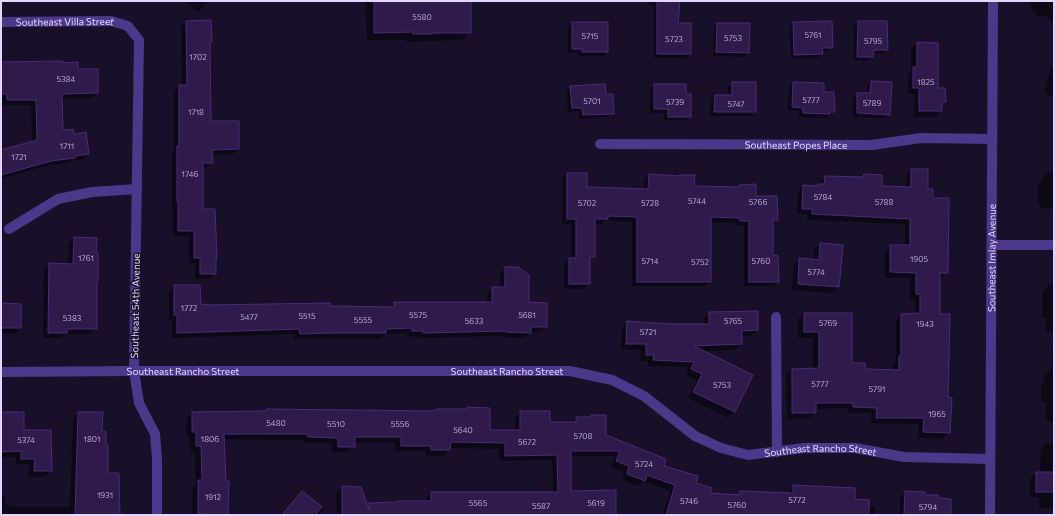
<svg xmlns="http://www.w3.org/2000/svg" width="1055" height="516" font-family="Commissioner,sans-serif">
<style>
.shadow{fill:#0007}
.building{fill:#2e1a4b;stroke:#4b2b78}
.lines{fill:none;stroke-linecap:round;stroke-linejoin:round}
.minor{stroke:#4c388a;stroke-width:10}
.labels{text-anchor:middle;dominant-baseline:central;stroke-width:3;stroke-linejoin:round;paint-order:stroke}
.number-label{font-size:8px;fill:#b6a8d2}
.street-label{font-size:10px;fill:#e4d7ff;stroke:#190f29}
</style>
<rect width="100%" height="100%" fill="#190f29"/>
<!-- shadow -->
<g class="shadow">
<path d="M185,1h23l-10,11z"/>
<path d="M366,1h104v31l-8,8 -56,2v-2h-39z"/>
<path d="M648,1h31l-2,23 13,30 -4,4h-32v-52l-6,-1z"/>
<path d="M915,1h32v1z"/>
<path d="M1029,1h25v22l-11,-9 -4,4 -8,-11 1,-1z"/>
<path d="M186,22l25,19 -2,2 1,79 28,27 -5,5 -21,1v7l-6,6h-4v42l13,63 -5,6h-15v-16h-6v-27h-16v-30h-1v-53l2,-2v-60l5,-5h3l-1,-59z"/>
<path d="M858,22l29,11v16l-4,5 -11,-1v3l-4,5 -14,-1v-34z"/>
<path d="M572,23h35v29l-4,4h-25v-3h-10v-26z"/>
<path d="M794,23l38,24 -4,4 -7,1 1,2 -5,4 -26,1 -1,-32z"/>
<path d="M718,24h31l-1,29 -4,4 -31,-1 1,-28z"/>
<path d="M917,43l20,46 8,12 -4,4v5l-6,7h-21v-23h-6v-19l3,-4v-22z"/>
<path d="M1,63l61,1 15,6 20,23 -5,5 -31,1 1,32 11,4 15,19 -5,5 -12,2 -2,2 -24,3 -44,13v-28l31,-9 -1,-37h-29v-6h-1z"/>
<path d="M1054,65v31h-7v-3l-4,-3 4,-5v-7l3,-4v-5z"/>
<path d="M871,82l18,32 -4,4 -32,-1v-19l4,-4h10v-8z"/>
<path d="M732,83l23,29 -4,4h-41l1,-16 4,-4h13v-9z"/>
<path d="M793,83l30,10 11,19 -9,6 -26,-1v-6h-11l1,-24z"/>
<path d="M654,85l31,10 5,21 -4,4h-22v-7h-14v-24z"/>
<path d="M571,87l34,8 7,18 -4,4 -29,2v-8l-11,1 -1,-21z"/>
<path d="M911,170l21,29 15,73 -6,6h-2v37l8,83 4,1 -2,34 -6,6 -25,-1 1,-14 -48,-1v-10h-23v-5l-33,1v4l-6,5 -22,1 -1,-44 6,-5 21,-1v-31h-15v-19l6,-5 47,50 13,6h29v-7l3,-2v-40l5,-6 14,-1v-14l-5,-1v-21h-25v-27l6,-5h14v-22l-98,-4v-6h-10l1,-22 5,-6 14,1 8,-10 36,1 3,-3 16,12 26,1v-13z"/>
<path d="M1048,172h6v37l-14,-1v-4h-2v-19l4,-4v-3z"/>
<path d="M567,174l19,14 58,1v-9l5,-5 29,2 1,-1 14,11 44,1 2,-2 16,11 22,23 -5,4v32l6,25 -5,5h-29v-61l-9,1v-3l-25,-1v59l-5,5h-73v-64l-27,-2 -3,4h-8v32l-5,5v23l-5,5h-20v-25l5,-5h2v-35h-9v-45z"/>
<path d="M74,238l22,90 -5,6h-26l-4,4h-18l1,-69 6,-5 18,1 1,-22z"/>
<path d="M821,244l21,1 -4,42 -6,6 -40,-3 2,-25 6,-6 14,1v-10z"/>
<path d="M505,268l23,35 18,24 -6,5h-10l-6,6 -23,-1v-1l-83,2v-2l-11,1v-4l-22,1 -5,5 -55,-1 -31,1v-5l-122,4v-18h-3v-28l6,-6 25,19 189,3 5,-5h93v-9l5,-6h8v-15z"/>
<path d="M1049,285h5v137l-8,-1v-19h-5v-18l3,-3v-6l6,-6h2l1,-37h-7v-14h-4l1,-27z"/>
<path d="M1,304l19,24 -6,6 -13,-1z"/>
<path d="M709,313l48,17 -6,6h-10v8l-6,6 -33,1 50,25 -18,36 -6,6 -40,-20 9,-18 -11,-5 3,-8 -41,-1v-5h-8l1,-11 -20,-1 1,-21 6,-6 42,3h33v-6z"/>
<path d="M467,408l22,23h26v-13l6,-6 28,11h23l4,-5h13l2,-2 14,20 90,48 14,10 28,2 4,-4 47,1 6,-7 60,14 14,6h7v9h-212l7,-24 -27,-10 -5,5 -16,-7 2,-7 -13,-5 4,-11h-45v36l45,23h-278l-1,-22 6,-6 24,17 60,-2v-3l5,-6h122l-1,-33 -52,1 -1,-12 -50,-1v2l-5,6h-18v-5h-31v-9l-41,1v3l-6,6h-16v-9h-29v-3l-80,-1 2,43h3l-1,33h-35l1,-28 3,-3 -1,-32h-4l-1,-15h-3l-1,-18 6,-6 72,-1 2,-2 167,2 33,-2z"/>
<path d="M1,413l22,19 28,39 -6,6h-17l1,-13h-13v-7h-15z"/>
<path d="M79,413l22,19 6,42 12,41h-118v-19h4v9h4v2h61l3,-88z"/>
<path d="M1046,443l8,1v64h-15v-11h-9v-18l6,-6h4l1,-24z"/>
<path d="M302,492l21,17 -4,6h-37z"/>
<path d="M905,492l32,7 13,16h-50v-18z"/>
</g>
<!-- building -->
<g class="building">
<path d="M374,1h97v32h-39v1h-19v-2l-39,1z"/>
<path d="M657,1h23l-2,22h13v31h-34z"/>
<path d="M211,20l1,22h-2l1,79h28v28l-27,1 1,13h-10v46h12l2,49h-1v16h-16v-16h-6v-27h-16v-30h-1v-55h2v-61h8l-1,-64z"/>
<path d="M832,21l1,27h-11l1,6 -29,1 -1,-33z"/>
<path d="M858,21h29l1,29h-14l-1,7h-16z"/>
<path d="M572,22h36v30h-26v-3h-10z"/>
<path d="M717,23h33l-1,30 -33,-1z"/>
<path d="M917,42l21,1v45h7l1,14h-4v9h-23v-23h-6v-21h4z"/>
<path d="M63,61v2l15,-1v7h20v24l-36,1 1,36 10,-1 1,5 12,-2 3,22 -14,2v2l-24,3 -50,14v-25l36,-10 -1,-40h-29v-6h-6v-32z"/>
<path d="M871,81l21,1 -2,33 -33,-2v-20h13z"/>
<path d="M732,82h24v30h-42l1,-17h17z"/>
<path d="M793,82l31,1v9h10l1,20h-5v2l-27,-1v-5l-11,-1z"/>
<path d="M605,84l1,10h7l1,20 -31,1 -1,-7h-10l-2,-22z"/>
<path d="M654,84h32v10h5v23h-23v-8h-14z"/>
<path d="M911,169h17v20h5v9h16l-1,75h-8v41h10l-2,83 4,1 -2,35 -27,-1 1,-14h-48l1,-10 -24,-1v-4h-37v10h-24v-44l27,-1v-36h-15v-19h48v50h13v6l34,1v-14h2v-42l19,-1v-19h-4v-21l-26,-1v-27h20v-26l-98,-5v-5h-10l1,-24 15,1v-2h6l1,-8 38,1 1,-3 18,1v11l29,1z"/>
<path d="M567,173h20v14l61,2 1,-15 30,2v-1h16l-1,11 45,1v-2l17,-1v12h21l1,24h-5v35l5,1 1,26h-30v-61h-9l-1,-3 -28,-1v65h-74v-65l-29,-1v3h-13v38h-5v27h-21v-26h7v-39h-9z"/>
<path d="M74,237l23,1 -1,15h2v29h-1v47h-30v4h-19l1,-70 24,1z"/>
<path d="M820,243l23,2 -4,42 -41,-3 1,-26 20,2z"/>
<path d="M505,267h13l11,8v27l18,1v24h-16v6l-25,-1v-1l-83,2v-2h-11v-3l-26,1v4h-55l-31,1 -1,-5 -122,4v-18h-3v-30h26l1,19 9,1 120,-2v3l64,1v-5h98v-15h13z"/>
<path d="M1,303l20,1v24h-20z"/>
<path d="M758,311v19l-16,1v13l-48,2 59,29 -18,37 -42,-20 9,-18 -11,-5 3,-7 -41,-2 1,-5h-8v-11h-20l1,-23 43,3h39v-12z"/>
<path d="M467,407l23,1v22h30v-19h30v11h26v-5h15v-2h15v20l60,24 -2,7 34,10 -2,7 16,5 -2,5 30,2v-4l53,2v-8l62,3v11l14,1v15h-203l9,-30 -28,-10 -2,6 -18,-7 2,-8 -13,-5 4,-10h-49v40l45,-1v25h-274v-29l19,1 8,22v-6l29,-1v-1h33v-9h127l-1,-37 -52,1v-13l-54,-1 -1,8h-19v-4h-30v-9h-46v10h-17v-9l-30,-1v-3h-84l2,47h3l-1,34 -30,-1v-34h4l-1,-34h-5v-14h-4v-20l74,-1v-2l167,2 3,-2h31z"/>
<path d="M1,412h23v18h27l1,41h-18l1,-12h-14v-8l-20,1z"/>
<path d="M78,412h25l-1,19 4,1v13h2v28h11l1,42h-45z"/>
<rect x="1036" y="472" width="18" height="20"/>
<path d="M302,491l20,16 -7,8h-33z"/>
<path d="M905,491l20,1v3h13v3l13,1v16h-47z"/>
</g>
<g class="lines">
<!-- minor -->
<g class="minor">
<path id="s1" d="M1,22l110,-1 17,5 11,14 -5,331 5,32 16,31 2,25v56"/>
<path id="s2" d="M600,144l272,1 49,-7 71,1"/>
<path d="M9,229l49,-30 34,-7 45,-3"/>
<path d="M992,245h62"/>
<path d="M776,317l1,135"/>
<path id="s3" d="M1,372l133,-1h436l42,9 32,16 51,40 26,12 27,7 56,-7h51l49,9 86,2"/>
<path id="s4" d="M990,515l3,-514"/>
</g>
</g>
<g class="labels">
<!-- number labels -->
<g class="number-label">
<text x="422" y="17">5580</text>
<text x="813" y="35">5761</text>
<text x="590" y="36">5715</text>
<text x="733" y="38">5753</text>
<text x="674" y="39">5723</text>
<text x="873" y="41">5795</text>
<text x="198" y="57">1702</text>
<text x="66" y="79">5384</text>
<text x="926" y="82">1825</text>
<text x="811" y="100">5777</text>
<text x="592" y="101">5701</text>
<text x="675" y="102">5739</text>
<text x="872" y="103">5789</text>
<text x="736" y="104">5747</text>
<text x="196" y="112">1718</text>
<text x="67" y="146">1711</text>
<text x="19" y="157">1721</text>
<text x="190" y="174">1746</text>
<text x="823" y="197">5784</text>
<text x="697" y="201">5744</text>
<text x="758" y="202">5766</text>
<text x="884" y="202">5788</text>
<text x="587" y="203">5702</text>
<text x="650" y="203">5728</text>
<text x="86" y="258">1761</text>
<text x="919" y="259">1905</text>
<text x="650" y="261">5714</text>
<text x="761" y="261">5760</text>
<text x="700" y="262">5752</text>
<text x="816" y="272">5774</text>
<text x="189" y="308">1772</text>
<text x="418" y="315">5575</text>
<text x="527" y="315">5681</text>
<text x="307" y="316">5515</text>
<text x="249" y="317">5477</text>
<text x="72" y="318">5383</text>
<text x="363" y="320">5555</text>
<text x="474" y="321">5633</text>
<text x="733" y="321">5765</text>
<text x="828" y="323">5769</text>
<text x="925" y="324">1943</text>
<text x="648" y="332">5721</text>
<text x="820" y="384">5777</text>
<text x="722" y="385">5753</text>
<text x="877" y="389">5791</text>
<text x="937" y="414">1965</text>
<text x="276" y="423">5480</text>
<text x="336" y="424">5510</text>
<text x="400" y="424">5556</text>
<text x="463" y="430">5640</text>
<text x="583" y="436">5708</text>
<text x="92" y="439">1801</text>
<text x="210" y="439">1806</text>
<text x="26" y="440">5374</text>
<text x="527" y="442">5672</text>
<text x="644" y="464">5724</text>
<text x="105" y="495">1931</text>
<text x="213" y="497">1912</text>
<text x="797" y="500">5772</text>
<text x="689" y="501">5746</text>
<text x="478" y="503">5565</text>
<text x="596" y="503">5619</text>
<text x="737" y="505">5760</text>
<text x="541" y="506">5587</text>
<text x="928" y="507">5794</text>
</g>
<!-- street labels -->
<g class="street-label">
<text stroke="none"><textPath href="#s1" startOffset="64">Southeast Villa Street</textPath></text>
<text stroke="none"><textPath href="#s2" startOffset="196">Southeast Popes Place</textPath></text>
<text stroke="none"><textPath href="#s4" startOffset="257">Southeast Imlay Avenue</textPath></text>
<text transform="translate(135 306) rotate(-89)">Southeast 54th Avenue</text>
<text stroke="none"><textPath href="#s3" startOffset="182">Southeast Rancho Street</textPath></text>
<text stroke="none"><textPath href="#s3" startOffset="506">Southeast Rancho Street</textPath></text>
<text stroke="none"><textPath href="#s3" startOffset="842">Southeast Rancho Street</textPath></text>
</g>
</g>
<!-- border -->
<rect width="1055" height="516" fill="none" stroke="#e4d7ff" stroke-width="4"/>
</svg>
